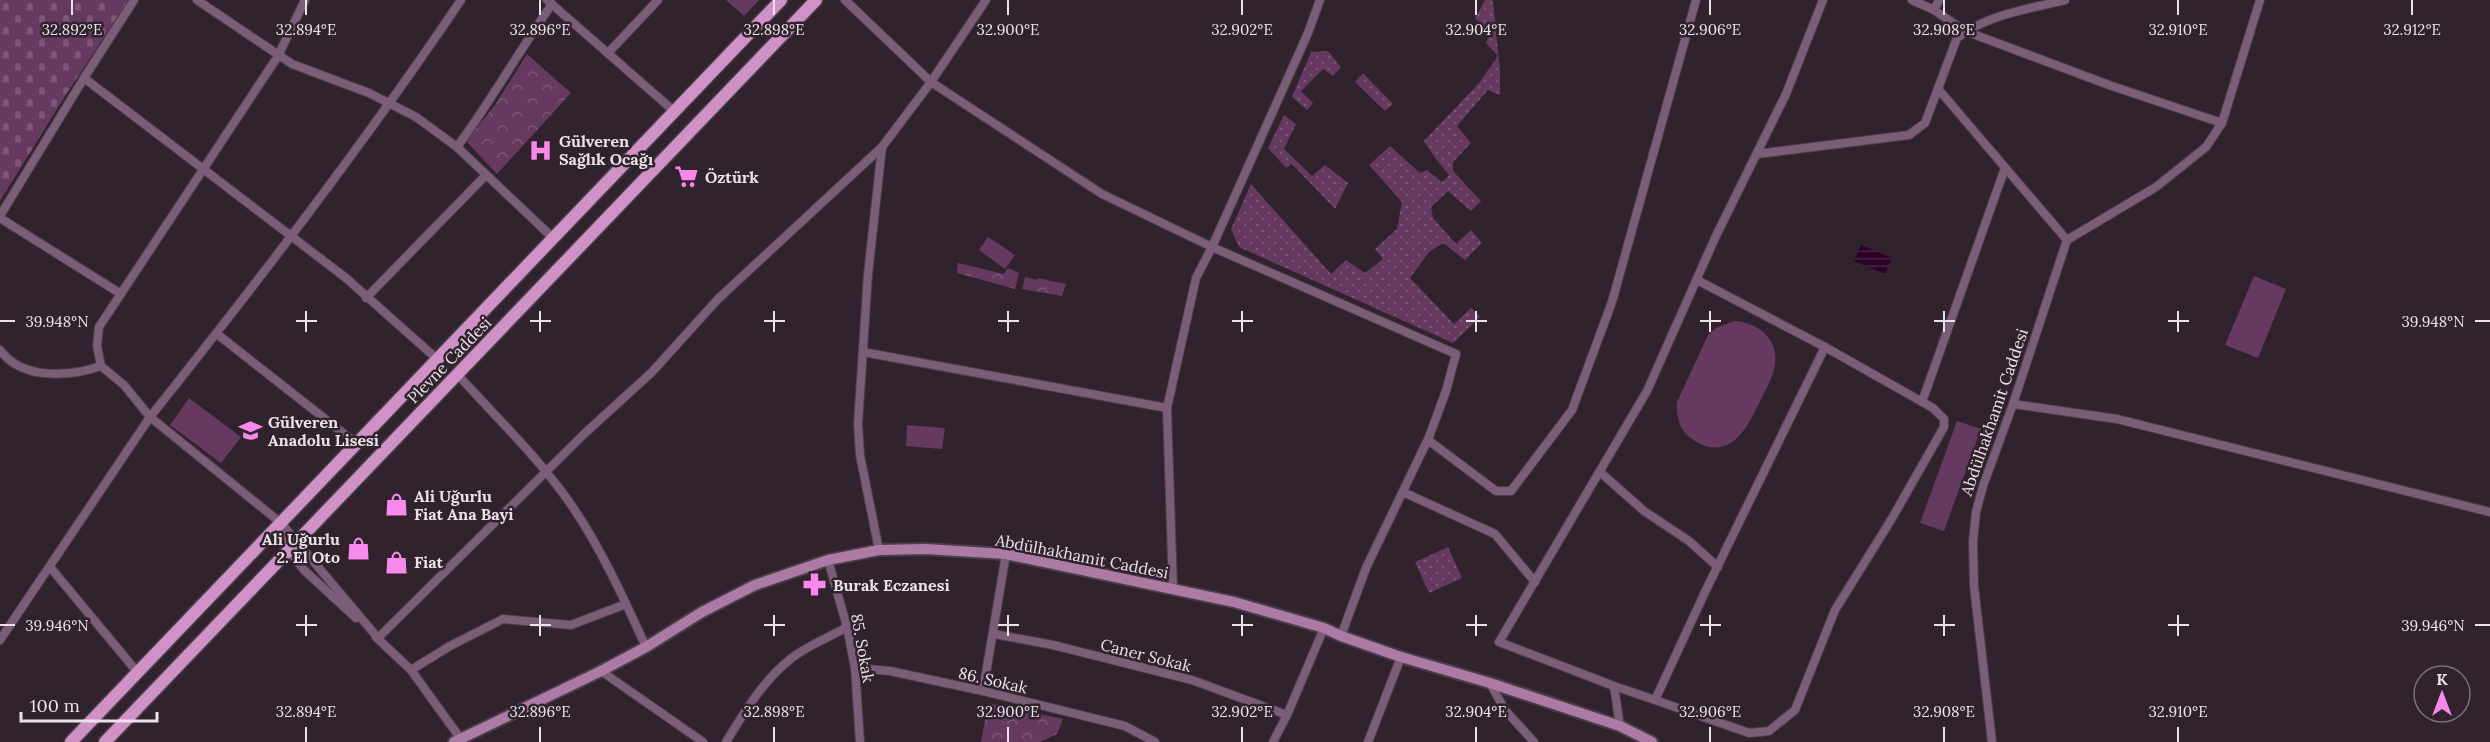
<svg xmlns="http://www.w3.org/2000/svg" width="2490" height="742" font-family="Lora,serif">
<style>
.grass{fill:url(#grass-dots)}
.forest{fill:url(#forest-crowns)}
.cemetery{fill:url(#cemetery-stones)}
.garden{fill:#663960}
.water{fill:url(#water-rules)}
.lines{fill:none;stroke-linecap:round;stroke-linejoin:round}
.minor-casing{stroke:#4a3e48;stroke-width:10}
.secondary-casing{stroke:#4a3e48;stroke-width:14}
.primary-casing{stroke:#4a3e48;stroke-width:15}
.minor{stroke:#7c5d77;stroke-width:8}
.secondary{stroke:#ac7aa4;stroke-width:10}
.primary{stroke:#d091c7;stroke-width:12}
.ticks{fill:none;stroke:#ebe2e9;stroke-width:2}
.labels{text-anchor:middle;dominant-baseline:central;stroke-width:5;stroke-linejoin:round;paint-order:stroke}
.poi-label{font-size:16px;font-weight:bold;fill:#ebe2e9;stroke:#30232e;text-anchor:start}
.street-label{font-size:16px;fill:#ebe2e9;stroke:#30232e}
.ticks-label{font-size:15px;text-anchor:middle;fill:#ebe2e9;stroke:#30232e;stroke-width:5;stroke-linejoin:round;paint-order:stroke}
</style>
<defs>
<pattern id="grass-dots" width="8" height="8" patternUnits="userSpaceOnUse" patternTransform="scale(1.5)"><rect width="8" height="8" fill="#663960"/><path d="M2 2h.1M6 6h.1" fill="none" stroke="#7c5577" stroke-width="1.8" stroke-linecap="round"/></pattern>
<pattern id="forest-crowns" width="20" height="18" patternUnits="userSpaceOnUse" patternTransform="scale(1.5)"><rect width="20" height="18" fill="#663960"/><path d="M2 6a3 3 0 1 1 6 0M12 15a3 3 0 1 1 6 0" fill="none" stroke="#7c5577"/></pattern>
<pattern id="cemetery-stones" width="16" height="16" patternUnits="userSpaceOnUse" patternTransform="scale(1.5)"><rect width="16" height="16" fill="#663960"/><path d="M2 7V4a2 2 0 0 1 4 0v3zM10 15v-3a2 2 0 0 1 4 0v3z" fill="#7c5577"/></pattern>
<pattern id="water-rules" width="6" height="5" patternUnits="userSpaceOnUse" patternTransform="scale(1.5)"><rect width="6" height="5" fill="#2c0028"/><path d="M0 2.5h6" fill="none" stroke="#4b2547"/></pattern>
</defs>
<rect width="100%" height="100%" fill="#30232e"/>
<!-- grass -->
<g class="grass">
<path d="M1485,0h8l7,71v24l-12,-5 -31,36 14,17 -18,19v9l28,30 -10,10 -23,-20 -17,16 2,11 23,26 15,-14 11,13 -17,17 -22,-17 -14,9 -19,26 44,46 17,-16 9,9 -27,26 -214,-96 -8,-18 20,-45 80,90 15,-14 19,13 18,-14 -8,-10 22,-20 5,-27 -33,-37 21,-19 30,27 7,-3 15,12 7,-7 -13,-16 -12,-18 55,-58 19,-27 -12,-13 3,-8 -14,-17z"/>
<path d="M1328,51l13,16 -8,9 -10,-7 -22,22 12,12 -6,7 -15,-13 19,-45z"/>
<path d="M1363,73l30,31 -8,7 -30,-29z"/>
<path d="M1284,115l12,9 -12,25 28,27 13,-11 23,18 -13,26 -43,-45 -6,4 -18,-20z"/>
<path d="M1448,547l14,31 -33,15 -14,-31z"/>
</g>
<!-- forest -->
<g class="forest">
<path d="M726,0h33l-15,16z"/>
<path d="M527,54l44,39 -74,81 -31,-33 29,-36z"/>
<path d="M958,263l46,11 4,-6 11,5 -4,16 -58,-16z"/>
<path d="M1025,277l12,3 1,-2 28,6 -4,12 -40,-7z"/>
<path d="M988,703l75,16 -6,15 -17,8h-59z"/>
</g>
<!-- cemetery -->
<path class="cemetery" d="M0,0h129l-62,93 -67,108z"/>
<!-- garden -->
<g class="garden">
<path d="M988,237l27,18 -10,14 -26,-19z"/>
<path d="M2254,276l32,13 -28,69 -33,-13z"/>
<path d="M1734,321c24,1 45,18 41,44 -2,12 -9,24 -14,34 -12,26 -30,64 -66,42 -15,-9 -19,-23 -18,-39l31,-67 8,-7z"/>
<path d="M189,398l52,39 -20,26 -51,-38z"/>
<path d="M1957,421l24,8 -37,102 -24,-8z"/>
<path d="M907,425l38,3 -3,21 -36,-3z"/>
</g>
<!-- water -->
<path class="water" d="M1861,245l31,13 -7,16 -31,-13z"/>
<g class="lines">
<defs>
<g id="minor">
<path d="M197,0l95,64 77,29 47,24 41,30 96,91"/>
<path d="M547,0l128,112"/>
<path d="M845,0l86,82 171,112 110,53 244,107 -10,37 -17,46 -63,131 -25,68"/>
<path d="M1912,0l22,10 31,21 144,54 113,38"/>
<path d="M1934,10l5,-10"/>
<path d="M608,53l50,-53"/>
<path d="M84,78l262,200 91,81"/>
<path d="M1939,90l128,150 89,-53 50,-40 16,-24 38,-123"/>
<path d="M457,147c34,-46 62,-96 95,-143"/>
<path d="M1757,154l152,-19 16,-12 32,-85c29,-23 72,-29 108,-38"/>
<path d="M0,216l84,-138 50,-78"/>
<path d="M0,218l121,76"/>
<path d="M366,298l120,-123"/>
<path d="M217,334l140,110"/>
<path d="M0,350c22,30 69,27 101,16"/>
<path d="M863,352l304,56"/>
<path d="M458,375c38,42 81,83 114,131 30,44 52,93 74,141"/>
<path d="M1922,402l83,-234"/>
<path d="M2013,404l104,15 373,93"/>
<path d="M1428,440l68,51h15l61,-81 40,-108 84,-302"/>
<path d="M1600,472l44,39 45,30 29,26"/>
<path d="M1403,492l92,42 40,48"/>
<path d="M281,525l7,25 16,20 52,48"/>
<path d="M879,550l-19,-95 -2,-31 10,-150 14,-127"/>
<path d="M828,560l19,67 8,41 5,74"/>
<path d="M50,567l88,106"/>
<path d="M1173,589l-6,-181 29,-130 16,-31 96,-214 12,-33"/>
<path d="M994,634l59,11 139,35 95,35"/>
<path d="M376,637l35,33 52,72"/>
<path d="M378,638l205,-203 69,-63 66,-73 164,-152 49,-65 55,-82"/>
<path d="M378,638l-97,-115 -131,-106c108,-135 214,-273 311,-417"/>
<path d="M0,640l150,-223 -26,-32 -23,-19 -4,-20 2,-19 179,-271 27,-56"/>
<path d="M855,668l35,3 93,20 142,35 30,16"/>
<path d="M411,670l39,-24 53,-27 68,6 55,-21"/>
<path d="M601,671l102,71"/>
<path d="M1490,683l15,27 29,32"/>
<path d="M1614,686l41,14 50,-108 120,-245 -128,-67"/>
<path d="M983,691l23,-137"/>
<path d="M1655,700l94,33 20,-2 26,-21 40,-100 56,-90 53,-93v-8l-11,-11 -108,-61"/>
<path d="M1620,726l-6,-40 -115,-44 148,-251 68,-153 71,-144 37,-94"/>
<path d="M726,742c19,-31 38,-63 67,-85 16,-12 37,-20 54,-30"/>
<path d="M1273,742l14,-27 37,-87"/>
<path d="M1368,742l33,-85"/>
<path d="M1992,742l-18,-156 -1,-45 3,-29 7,-26 30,-82 54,-164"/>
</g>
<path id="secondary" d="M454,742l147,-71 45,-24 56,-35 53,-27 73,-25 51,-10 47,-1 80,5 228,48 90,26 17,8 60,21 89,26 130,43 32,16"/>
<g id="primary">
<path d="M71,742l710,-742"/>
<path d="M105,742l711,-742"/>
</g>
</defs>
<!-- minor casing -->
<use href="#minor" class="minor-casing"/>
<!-- secondary casing -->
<use href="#secondary" class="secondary-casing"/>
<!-- primary casing -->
<use href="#primary" class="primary-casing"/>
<!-- minor -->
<use href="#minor" class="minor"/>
<!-- secondary -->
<use href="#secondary" class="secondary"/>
<!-- primary -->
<use href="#primary" class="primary"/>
</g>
<!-- ticks -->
<path class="ticks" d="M72,0v15M306,0v15M540,0v15M774,0v15M1008,0v15M1242,0v15M1476,0v15M1710,0v15M1944,0v15M2178,0v15M2412,0v15M306,311v21M540,311v21M774,311v21M1008,311v21M1242,311v21M1476,311v21M1710,311v21M1944,311v21M2178,311v21M0,321h15M296,321h21M530,321h21M764,321h21M998,321h21M1232,321h21M1466,321h21M1700,321h21M1934,321h21M2168,321h21M2475,321h15M306,615v21M540,615v21M774,615v21M1008,615v21M1242,615v21M1476,615v21M1710,615v21M1944,615v21M2178,615v21M0,625h15M296,625h21M530,625h21M764,625h21M998,625h21M1232,625h21M1466,625h21M1700,625h21M1934,625h21M2168,625h21M2475,625h15M306,727v15M540,727v15M774,727v15M1008,727v15M1242,727v15M1476,727v15M1710,727v15M1944,727v15M2178,727v15"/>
<!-- icons -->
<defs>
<symbol id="hospital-bare" viewBox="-9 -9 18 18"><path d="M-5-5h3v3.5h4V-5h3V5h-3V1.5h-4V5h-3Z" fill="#f888ea" stroke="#30232e" stroke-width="2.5" paint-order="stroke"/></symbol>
<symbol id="supermarket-bare" viewBox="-9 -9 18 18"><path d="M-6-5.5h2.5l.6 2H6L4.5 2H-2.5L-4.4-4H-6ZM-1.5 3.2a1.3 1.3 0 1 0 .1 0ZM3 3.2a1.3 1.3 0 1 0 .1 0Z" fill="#f888ea" stroke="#30232e" stroke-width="2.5" paint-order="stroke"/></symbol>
<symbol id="school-bare" viewBox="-9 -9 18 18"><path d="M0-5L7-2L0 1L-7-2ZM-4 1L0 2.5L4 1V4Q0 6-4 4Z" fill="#f888ea" stroke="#30232e" stroke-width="2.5" paint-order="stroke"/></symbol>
<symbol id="shop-bare" viewBox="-9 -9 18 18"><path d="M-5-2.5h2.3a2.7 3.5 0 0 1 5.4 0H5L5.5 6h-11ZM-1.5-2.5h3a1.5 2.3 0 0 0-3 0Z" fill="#f888ea" stroke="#30232e" stroke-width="2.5" paint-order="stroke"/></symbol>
<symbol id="pharmacy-bare" viewBox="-9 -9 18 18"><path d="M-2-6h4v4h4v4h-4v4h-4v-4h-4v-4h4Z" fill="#f888ea" stroke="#30232e" stroke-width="2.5" paint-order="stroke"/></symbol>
</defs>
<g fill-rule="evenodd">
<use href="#hospital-bare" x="524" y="134" width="33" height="33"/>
<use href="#supermarket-bare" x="670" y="160" width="33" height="33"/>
<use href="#school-bare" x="234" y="414" width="33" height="33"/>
<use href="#shop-bare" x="380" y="488" width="33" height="33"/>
<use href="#shop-bare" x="342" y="532" width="33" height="33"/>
<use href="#shop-bare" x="380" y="546" width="33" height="33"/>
<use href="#pharmacy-bare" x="798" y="568" width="33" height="33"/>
</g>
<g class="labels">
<!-- poi labels -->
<g class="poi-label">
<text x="559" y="141">Gülveren<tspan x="559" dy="18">Sağlık Ocağı</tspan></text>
<text x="705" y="177">Öztürk</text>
<text x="268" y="422">Gülveren<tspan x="268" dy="18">Anadolu Lisesi</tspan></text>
<text x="414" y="496">Ali Uğurlu<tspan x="414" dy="18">Fiat Ana Bayi</tspan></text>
<text x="340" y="539" text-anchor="end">Ali Uğurlu<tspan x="340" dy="18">2. El Oto</tspan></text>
<text x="414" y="562">Fiat</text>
<text x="833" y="585">Burak Eczanesi</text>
</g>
<!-- street labels -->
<g class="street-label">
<text transform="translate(449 360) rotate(-46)">Plevne Caddesi</text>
<text transform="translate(1994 412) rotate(-71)">Abdülhakhamit Caddesi</text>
<text transform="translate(1082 556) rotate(11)">Abdülhakhamit Caddesi</text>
<text transform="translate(863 648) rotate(80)">85. Sokak</text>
<text transform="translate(1146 655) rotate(14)">Caner Sokak</text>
<text transform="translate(993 680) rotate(13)">86. Sokak</text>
</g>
</g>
<g class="ticks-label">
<text x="72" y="35">32.892°E</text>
<text x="306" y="35">32.894°E</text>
<text x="540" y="35">32.896°E</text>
<text x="774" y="35">32.898°E</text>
<text x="1008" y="35">32.900°E</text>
<text x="1242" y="35">32.902°E</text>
<text x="1476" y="35">32.904°E</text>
<text x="1710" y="35">32.906°E</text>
<text x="1944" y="35">32.908°E</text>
<text x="2178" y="35">32.910°E</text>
<text x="2412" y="35">32.912°E</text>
<text x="57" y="327">39.948°N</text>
<text x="2433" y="327">39.948°N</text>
<text x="57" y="631">39.946°N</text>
<text x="2433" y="631">39.946°N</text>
<text x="306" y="717">32.894°E</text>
<text x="540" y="717">32.896°E</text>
<text x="774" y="717">32.898°E</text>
<text x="1008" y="717">32.900°E</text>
<text x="1242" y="717">32.902°E</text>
<text x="1476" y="717">32.904°E</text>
<text x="1710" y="717">32.906°E</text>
<text x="1944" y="717">32.908°E</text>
<text x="2178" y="717">32.910°E</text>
</g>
<!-- north arrow -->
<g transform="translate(2442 694)"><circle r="28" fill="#30232e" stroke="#7b6f79" stroke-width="1.5"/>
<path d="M0-4.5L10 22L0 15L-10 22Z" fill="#f888ea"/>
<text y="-9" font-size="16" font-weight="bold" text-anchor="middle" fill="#ebe2e9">K</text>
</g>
<!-- scale -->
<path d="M21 712v9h136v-9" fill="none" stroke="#ebe2e9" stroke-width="3"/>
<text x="30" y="712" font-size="18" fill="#ebe2e9" stroke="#30232e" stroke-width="4.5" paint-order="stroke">100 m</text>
</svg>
